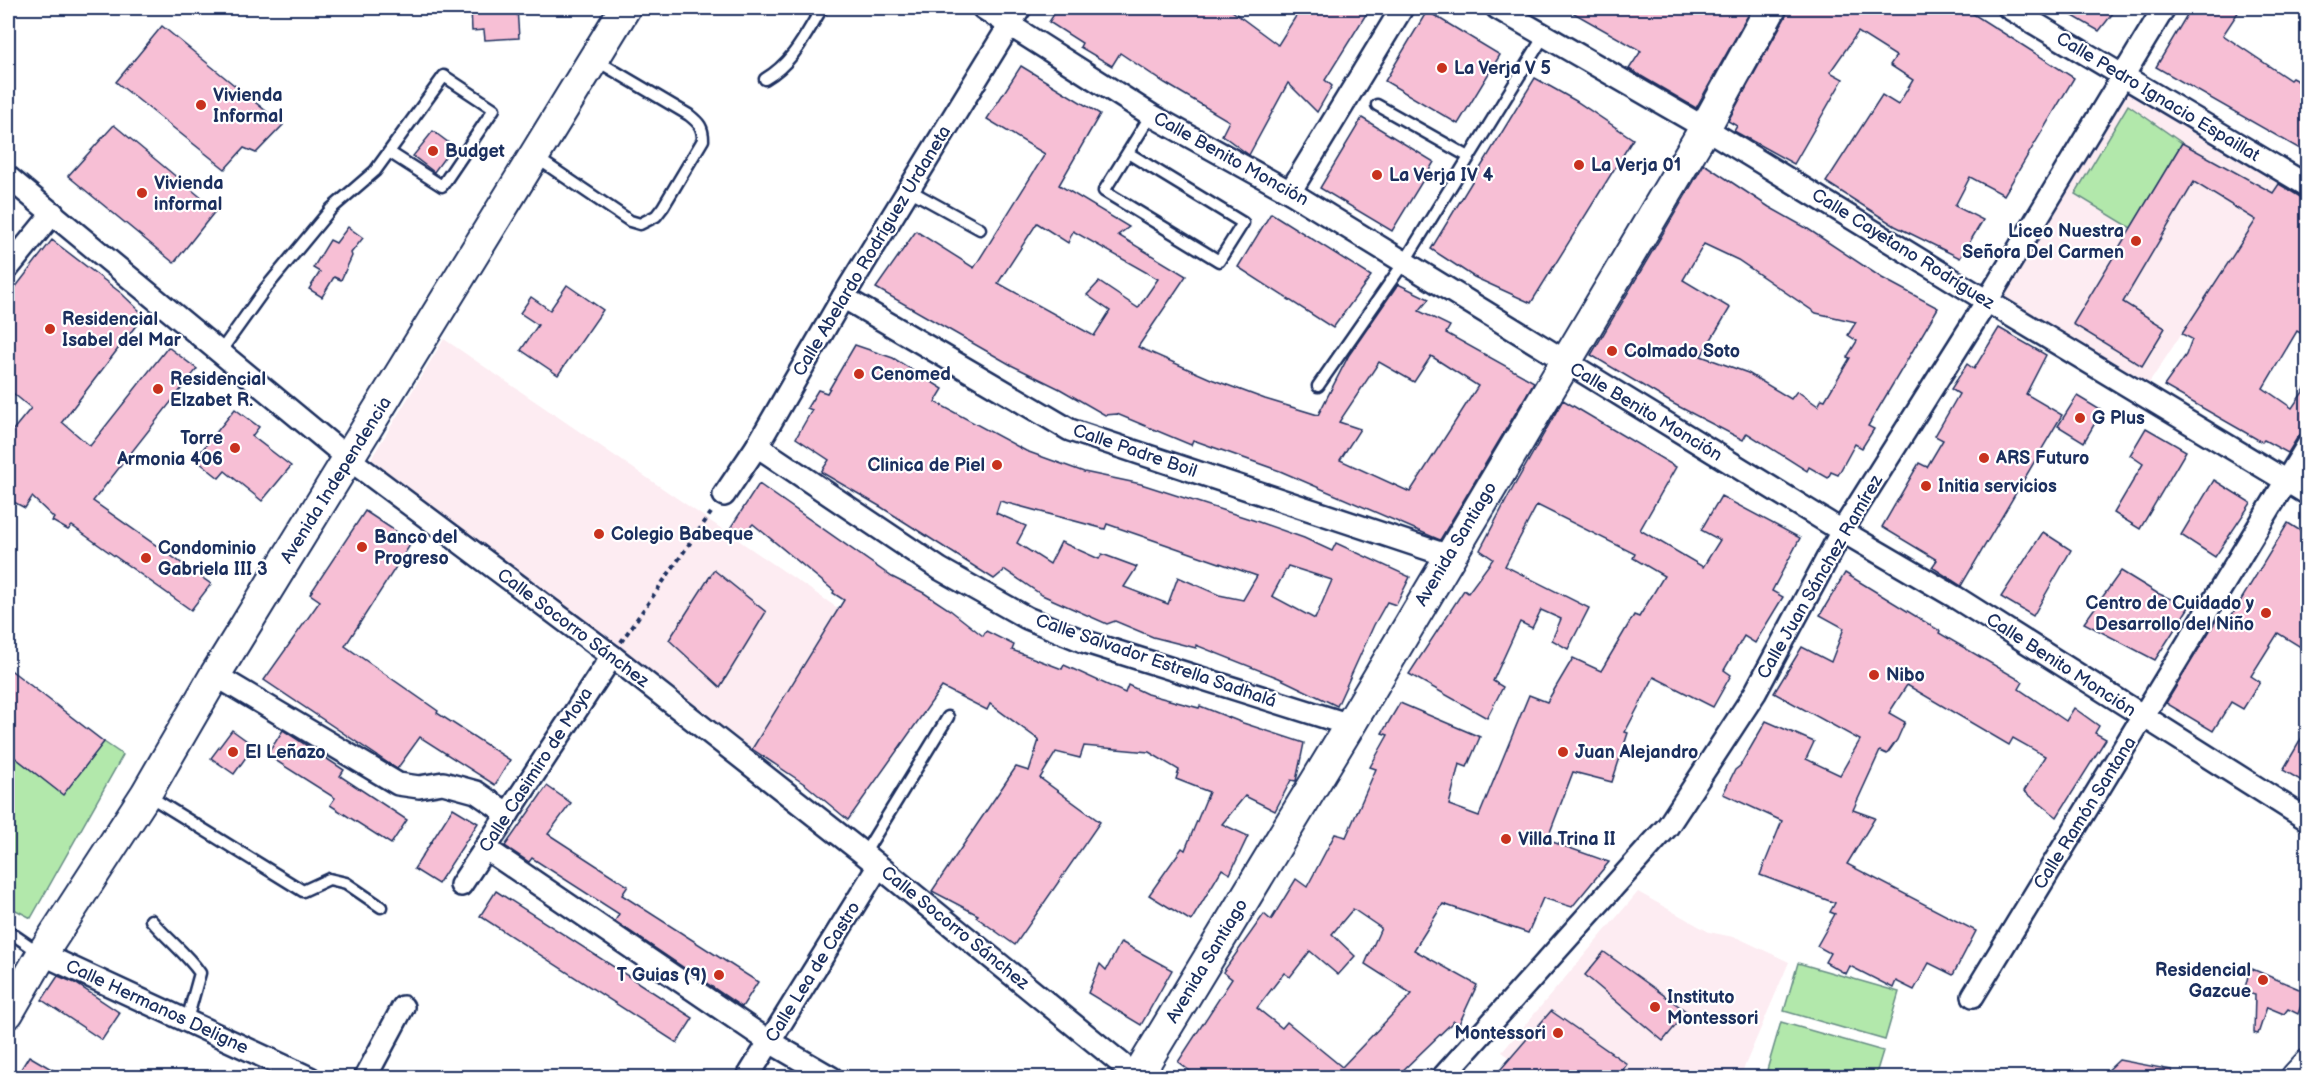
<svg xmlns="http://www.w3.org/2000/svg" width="2315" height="1085" font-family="'Balsamiq Sans',sans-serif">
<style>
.built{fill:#fdecf2}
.green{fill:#b2e8ab;stroke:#668c84;stroke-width:1.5}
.building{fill:#f7bfd5;stroke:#1b2f5e;stroke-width:1.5;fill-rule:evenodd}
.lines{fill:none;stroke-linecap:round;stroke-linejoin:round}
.service-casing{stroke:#1b2f5e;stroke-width:15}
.minor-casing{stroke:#1b2f5e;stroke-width:26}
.secondary-casing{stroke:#1b2f5e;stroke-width:34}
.path{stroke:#1b2f5e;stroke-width:4;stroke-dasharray:4.5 4.5;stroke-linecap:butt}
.service{stroke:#fff;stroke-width:10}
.minor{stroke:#fff;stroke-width:21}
.secondary{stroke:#fff;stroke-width:30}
.poi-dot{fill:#c8321e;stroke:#fff;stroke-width:2}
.labels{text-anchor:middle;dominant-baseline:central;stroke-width:4.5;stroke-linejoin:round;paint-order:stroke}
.poi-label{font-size:18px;font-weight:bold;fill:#1b2f5e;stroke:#fff;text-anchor:start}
.street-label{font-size:18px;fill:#1b2f5e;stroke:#fff}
</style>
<rect width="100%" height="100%" fill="#fff"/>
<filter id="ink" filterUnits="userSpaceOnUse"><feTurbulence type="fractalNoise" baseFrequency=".0167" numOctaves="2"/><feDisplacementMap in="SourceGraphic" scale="12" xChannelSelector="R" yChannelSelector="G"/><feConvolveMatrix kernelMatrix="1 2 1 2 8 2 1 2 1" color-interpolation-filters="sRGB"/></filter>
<g filter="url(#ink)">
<!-- built -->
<g class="built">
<path d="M2124,87l155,97 -133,204 -150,-90z"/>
<path d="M444,339l395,270 -87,140 -381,-290z"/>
<path d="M1638,892l71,40 29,6 51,24 -49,115h-202l-36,-25z"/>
</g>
<!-- green -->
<g class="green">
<path d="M2128,105l54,38 -51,85 -56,-34z"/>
<path d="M104,742l19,13 -92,163 -23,-12v-154l55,42z"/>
<path d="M1798,963l101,29 -14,48 -101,-29z"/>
<path d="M1781,1022l102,29 -8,26h-82l-26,-7z"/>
</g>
<!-- building -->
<g class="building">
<path d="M471,8h46l2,30 -34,2 -1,-10 -12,1z"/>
<path d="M1058,8h170l50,37 23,-37h69l-45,72 7,6 -15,26 -29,-29 -39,72 -27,-20 7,-14 -64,-38 -45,-30 -8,13 -32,-19 2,-4 -33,-21z"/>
<path d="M1565,8h187l-56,100 -67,-39 12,-18z"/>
<path d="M1788,8h176l110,70 -70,117 -34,-18 -15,29 28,14 -23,38 -65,-32 -69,-44 56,-87 16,10 15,-25 -23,-15 6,-9 -38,-24 -28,40 13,7 -49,85 -60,-33 3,-5 -9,-5 58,-105z"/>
<path d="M2059,8h58l-18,23z"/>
<path d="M2191,8h50l-18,27 67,45 2,-2 15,8v67l-151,-86z"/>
<path d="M1427,11l73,44 -42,69 -73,-43z"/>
<path d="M162,26l121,99 -27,28 -12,-5 -19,21 -109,-87z"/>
<path d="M1021,66l79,48 -41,71 70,42 -11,8 68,41 -48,71 73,32 54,20 53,16 31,-60 49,-71 31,15 -10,12 31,15 -4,7 88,49 -94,158 -160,-69 -87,-31 -2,5 -74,-31 -12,1 -45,-26 -49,-24 -135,-77 40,-57 58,37 71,-114 -58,-35zM1037,223l31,20 5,-12 85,48 -20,29 -39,-26 -12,13 23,16 -16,25 -96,-53zM1431,356l47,30 -68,106 -70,-32 20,-31 -21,-7 40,-60 35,20z"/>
<path d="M1535,78l41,23 57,38 -102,164 -57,-26 -43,-28z"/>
<path d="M1362,118l72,44 -42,69 -72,-43z"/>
<path d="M114,125l102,85 -42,53 -106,-87z"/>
<path d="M433,131l20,15 -19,26 -21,-16z"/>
<path d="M2182,143l91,50 6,-9 28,17v136l-10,-6 -34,57 29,20 15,-22v45l-10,7 -9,15 -24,-13 -2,2 -98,-56 22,-31 6,-16 -10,-5 74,-114 -62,-38 -71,120 42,26 -23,38 -69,-42z"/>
<path d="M1704,164l65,43 39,22 74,49 56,30 -70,118 6,3 -12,19 -7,-4 -17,31 -7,-3 -3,6 -19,-11 -2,4 -60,-38 -4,7 -71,-37 -81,-48zM1704,244l34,16 78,53 40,9 -8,13 9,6 -10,16 3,1 -25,42 -3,-1 -4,7 -21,-15 -6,8 -43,-26 -47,-17 29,-48 -47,-28z"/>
<path d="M1271,213l100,63 -38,52 -95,-61z"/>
<path d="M348,227l15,11 -12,15 1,3 -11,24 -7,-3 -12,20 -13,-8 11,-17 -7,-4 17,-28 6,3z"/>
<path d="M52,240l69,53 23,22 -82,107 28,24 78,-99 29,22 -104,132 118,83 -20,26 -119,-84 -4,4 -16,-9 2,-3 -22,-21 -7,11 -17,-9v-63l23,-28 -23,-19v-92z"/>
<path d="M567,285l36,25 -45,65 -37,-25 17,-25 -18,-12 11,-16 19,13z"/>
<path d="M1999,328l47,27 -20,39 36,21 -101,171 -29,-19 5,-7 -55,-33 37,-64 8,4 16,-27 -8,-4 24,-42 -8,-5 16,-25 7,5z"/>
<path d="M855,345l38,13 50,31 -8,13 91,49 58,21 57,12 112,36 51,18 28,13 4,-8 74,34 -14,28 -9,-3 -13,23 -37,81 -58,-28 -83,-33v3l-43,-11 -38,-16 -8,3 -65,-29 -37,-25 -11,9 -113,-72 -60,-35 8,-12 -33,-22 16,-28 -5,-2 11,-18 9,3zM1000,501l105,28 2,-5 150,52 -14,24 -24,-5 -41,-18 -10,27 -44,-17 13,-20 -35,-13 -3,5 -38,-17 -11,22 -33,-21 9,-17 -30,-13zM1288,566l44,14 -17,39 -43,-23z"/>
<path d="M2077,396l25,15 -18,31 -26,-16z"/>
<path d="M1563,400l113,67 -36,63 63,37 17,-27 -19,-10 20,-34 79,42 -28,53 11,6 -28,46 -11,-7 -20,34 7,5 -18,32 -59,-30 -29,55 3,1 -16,49 -39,-10 -26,68 62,22 -37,45 -29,-9 -15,35 -85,-29 -29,46 63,35 -18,39 -5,-3 -58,56h-198l-20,-15 54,-83 -9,-7 41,-58 7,6 25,-41 11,8 28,-53 11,3 30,-68 -6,-2 18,-32 -6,-2 18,-30 80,34 -13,30 -8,-3 -10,41 30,11 50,-121 18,7 26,-44 28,13 33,-56 5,2 25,-41 -31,-18 2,-4 -98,-49 -32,61 84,42 -21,41 -16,-9 9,-21 -20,-9 -9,18 -12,-6 -27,59 10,6 -16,31 -78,-44 55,-84 4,3 25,-34 -13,-9 29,-55zM1353,909l28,19 -16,36 47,30 -70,73 -55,-45 -5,6 -25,-20 27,-35 6,4 20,-26 28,24 17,-19 -23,-22z"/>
<path d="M235,409l24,18 -7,9 39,30 -29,35 -37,-30 -6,7 -24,-19z"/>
<path d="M2146,428l40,23 -46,78 -26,-16 29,-49 -13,-9z"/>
<path d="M2214,480l37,23 -36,54 -34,-22z"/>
<path d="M759,484l133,93 32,16 26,17 33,26 3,-5 28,14 -2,5 50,19 2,-4 61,28 3,-8 19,9 52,14 1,-2 43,17 61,20 -8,38 -5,-1 -16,31 -30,-15 -23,28 26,12 -18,38 -8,-5 -31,52 -42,-26 33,-47 3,2 24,-58 -33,-13 3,-9 -30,-18 -65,-6 -4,12 -24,-6 -16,26 60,44 -85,123 -39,-28 2,-2 -46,-24 84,-124 13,4 10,-31 -49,-36 -3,6 -45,-23 -94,133 -42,-35 -54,-36 92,-149 -11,-7 1,-2 -81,-67 -9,9 -13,-6z"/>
<path d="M365,511l47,31 -67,104 93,65 -1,2 73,47 -15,25 -75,-48 -23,32 -133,-89 56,-79 -10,-7z"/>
<path d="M2288,523l19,12v116l-29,-18 -27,43 9,6 -17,27 -12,-7 -18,29 -47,-28 52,-86 9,6z"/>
<path d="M2043,532l28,18 -38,66 -32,-19z"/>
<path d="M714,570l52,42 -46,75 -51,-47z"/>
<path d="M2121,571l36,22 32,14 -34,53 -71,-37z"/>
<path d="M1845,573l95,58 -1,2 84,49 -4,7 47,32 8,-13 25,18 -4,7 11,6 -49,78 -33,-26 21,-35 -32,-18 -4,7 -102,-60 -18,28 16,9 -8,18 -10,14 -7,-3 -27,59 22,8 -28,46 129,67 -23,44 -24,-12 -15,27 -18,-9 -3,7 -43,-22 -4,8 -21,-12 5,-9 -13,-7 18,-32 -5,-2 5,-9 -75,-28 22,-54 -59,-27 12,-24 5,-4 26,-45 48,21 -8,17 34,16 20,-35 -86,-47 28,-46 29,15 13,-34 -24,-13z"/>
<path d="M8,668l96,74 -41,53 -55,-43z"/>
<path d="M2307,729v55l-24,-14z"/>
<path d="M232,730l22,16 -20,28 -23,-16z"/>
<path d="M283,730l61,40 -4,6 67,44 -16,24 -61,-39 5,-7 -68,-43z"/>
<path d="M547,786l24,17 -23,31 80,52 -6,9 136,87 -16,25 -127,-86 4,-7 -87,-56 -3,4 -24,-16z"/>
<path d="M453,808l25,15 -40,61 -24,-15z"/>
<path d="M496,891l197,127 -16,25 -197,-127z"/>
<path d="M1121,942l51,28 -31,55 -53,-32 12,-29 6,6z"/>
<path d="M1604,952l83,60 -24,29 -78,-66z"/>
<path d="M2250,968l56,24 -8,22 -10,-5 -4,5 -17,-7 -9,27 -4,-1 1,-38 -11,-3z"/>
<path d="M58,976l17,7 45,30 -18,27 -60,-40z"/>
<path d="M1551,1011l76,53 -9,13h-124z"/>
<path d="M29,1056l36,21h-49z"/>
<path d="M2119,1060l53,10v7h-71z"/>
</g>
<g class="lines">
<defs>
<g id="service">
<path d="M765,79c28,-16 41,-45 57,-71"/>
<path d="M1377,105l92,52"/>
<path d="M1128,153l115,70 -24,38 -115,-70 47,-76"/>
<path d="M537,158l93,63 10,3 16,-8 7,-9 40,-67c0,-13 -4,-17 -14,-25l-95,-56"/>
<path d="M909,190l71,39"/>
<path d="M220,352l45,-63 66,-80 44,-38 69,-95 50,33 -52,77 -53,-34"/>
<path d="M1318,386l87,-125 139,-225"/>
<path d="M146,794l157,97 26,-12 17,4 35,24"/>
<path d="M864,854l84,-137"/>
<path d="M151,920c16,19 35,33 49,53l-13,47"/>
<path d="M8,931l32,22"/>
</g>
<g id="minor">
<path d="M983,8l168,107 139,77 552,339 113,66 353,223"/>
<path d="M1497,8l208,120 282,173 321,193"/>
<path d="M2009,8l299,178"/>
<path d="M8,177l341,282 263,197 252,198 275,224"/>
<path d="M1290,192l112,-184"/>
<path d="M8,268l45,-55"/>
<path d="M843,297l227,133 379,126"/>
<path d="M757,446l183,123 87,49 56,23 267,84"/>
<path d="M724,495l33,-49 86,-149 177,-289"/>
<path d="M215,675l183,109 21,3 24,-4 33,9 32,22"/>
<path d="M485,848l285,194 62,36"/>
<path d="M461,885l151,-229"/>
<path d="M42,954l268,124"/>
<path d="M1973,996l335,-551"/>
<path d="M365,1078l38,-71"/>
<path d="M747,1078l131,-211"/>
<path d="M1442,1078l226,-252 87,-133 87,-162 145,-230 177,-293"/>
</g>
<g id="secondary">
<path d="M8,1013l34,-59 104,-160 69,-119 410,-667"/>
<path d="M1136,1078l214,-353 355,-597 66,-120"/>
<path d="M2296,1078l12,-13"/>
</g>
</defs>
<!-- service casing -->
<use href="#service" class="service-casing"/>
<!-- minor casing -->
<use href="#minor" class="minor-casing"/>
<!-- secondary casing -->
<use href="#secondary" class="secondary-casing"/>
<!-- path -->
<path class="path" d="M621,642l92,-132"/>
<!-- service -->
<use href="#service" class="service"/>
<!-- minor -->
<use href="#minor" class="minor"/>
<!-- secondary -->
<use href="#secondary" class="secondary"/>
</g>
</g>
<!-- markers -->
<g class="poi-dot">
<circle cx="1442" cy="68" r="6"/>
<circle cx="201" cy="105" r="6"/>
<circle cx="433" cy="151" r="6"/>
<circle cx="1579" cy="165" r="6"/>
<circle cx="1377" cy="175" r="6"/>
<circle cx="142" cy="193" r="6"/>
<circle cx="2136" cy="241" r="6"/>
<circle cx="50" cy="329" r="6"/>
<circle cx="1612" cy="351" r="6"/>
<circle cx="859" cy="374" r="6"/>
<circle cx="158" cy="389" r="6"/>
<circle cx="2080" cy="418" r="6"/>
<circle cx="235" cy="448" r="6"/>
<circle cx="1984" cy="458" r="6"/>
<circle cx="997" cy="465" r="6"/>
<circle cx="1926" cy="486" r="6"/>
<circle cx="599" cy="534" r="6"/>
<circle cx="362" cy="547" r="6"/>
<circle cx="146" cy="558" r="6"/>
<circle cx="2266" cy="613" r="6"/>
<circle cx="1874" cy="675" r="6"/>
<circle cx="233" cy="752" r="6"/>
<circle cx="1563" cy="752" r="6"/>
<circle cx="1506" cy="839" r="6"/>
<circle cx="719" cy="975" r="6"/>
<circle cx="2263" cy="980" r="6"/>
<circle cx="1655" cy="1007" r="6"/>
<circle cx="1558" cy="1033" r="6"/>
</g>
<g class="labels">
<!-- poi labels -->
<g class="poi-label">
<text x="1454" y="68">La Verja V 5</text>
<text x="213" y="95">Vivienda<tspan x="213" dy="21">Informal</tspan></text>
<text x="445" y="151">Budget</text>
<text x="1591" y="165">La Verja 01</text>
<text x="1389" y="175">La Verja IV 4</text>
<text x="154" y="183">Vivienda<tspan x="154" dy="21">informal</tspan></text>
<text x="2124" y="231" text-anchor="end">Liceo Nuestra<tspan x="2124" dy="21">Señora Del Carmen</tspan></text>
<text x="62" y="319">Residencial<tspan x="62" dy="21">Isabel del Mar</tspan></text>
<text x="1624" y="351">Colmado Soto</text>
<text x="871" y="374">Cenomed</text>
<text x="170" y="379">Residencial<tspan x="170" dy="21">Elzabet R.</tspan></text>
<text x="2092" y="418">G Plus</text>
<text x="223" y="438" text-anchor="end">Torre<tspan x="223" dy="21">Armonia 406</tspan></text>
<text x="1996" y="458">ARS Futuro</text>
<text x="985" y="465" text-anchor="end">Clinica de Piel</text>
<text x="1938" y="486">Initia servicios</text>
<text x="611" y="534">Colegio Babeque</text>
<text x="374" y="537">Banco del<tspan x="374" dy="21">Progreso</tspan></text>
<text x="158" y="548">Condominio<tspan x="158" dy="21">Gabriela III 3</tspan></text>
<text x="2254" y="603" text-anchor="end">Centro de Cuidado y<tspan x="2254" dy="21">Desarrollo del Niño</tspan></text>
<text x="1886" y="675">Nibo</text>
<text x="245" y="752">El Leñazo</text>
<text x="1575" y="752">Juan Alejandro</text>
<text x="1518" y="839">Villa Trina II</text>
<text x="2251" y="970" text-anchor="end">Residencial<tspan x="2251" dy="21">Gazcue</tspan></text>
<text x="707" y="975" text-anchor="end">T Guias (9)</text>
<text x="1667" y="997">Instituto<tspan x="1667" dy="21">Montessori</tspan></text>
<text x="1546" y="1033" text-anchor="end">Montessori</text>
</g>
<!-- street labels -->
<g class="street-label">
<text transform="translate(2158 97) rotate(31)">Calle Pedro Ignacio Espaillat</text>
<text transform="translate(1231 159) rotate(29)">Calle Benito Monción</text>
<text transform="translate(1903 249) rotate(32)">Calle Cayetano Rodríguez</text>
<text transform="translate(872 251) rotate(-59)">Calle Abelardo Rodríguez Urdaneta</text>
<text transform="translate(1646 412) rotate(31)">Calle Benito Monción</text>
<text transform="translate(1135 451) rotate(19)">Calle Padre Boil</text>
<text transform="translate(336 480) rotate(-58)">Avenida Independencia</text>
<text transform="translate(1456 544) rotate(-59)">Avenida Santiago</text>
<text transform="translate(1820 577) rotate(-60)">Calle Juan Sánchez Ramírez</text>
<text transform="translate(573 628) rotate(37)">Calle Socorro Sánchez</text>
<text transform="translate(1156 661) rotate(19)">Calle Salvador Estrella Sadhalá</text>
<text transform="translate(2061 665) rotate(33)">Calle Benito Monción</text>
<text transform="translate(536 770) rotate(-57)">Calle Casimiro de Moya</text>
<text transform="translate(2085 813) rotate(-58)">Calle Ramón Santana</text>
<text transform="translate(955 928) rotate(39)">Calle Socorro Sánchez</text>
<text transform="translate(1207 961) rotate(-59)">Avenida Santiago</text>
<text transform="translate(813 972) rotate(-58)">Calle Lea de Castro</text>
<text transform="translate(157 1007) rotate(25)">Calle Hermanos Deligne</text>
</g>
</g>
<!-- margin -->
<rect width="2315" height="1085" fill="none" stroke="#fff" stroke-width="30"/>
<rect x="15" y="15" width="2285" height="1055" fill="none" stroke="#1b2f5e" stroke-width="2" filter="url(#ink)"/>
</svg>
